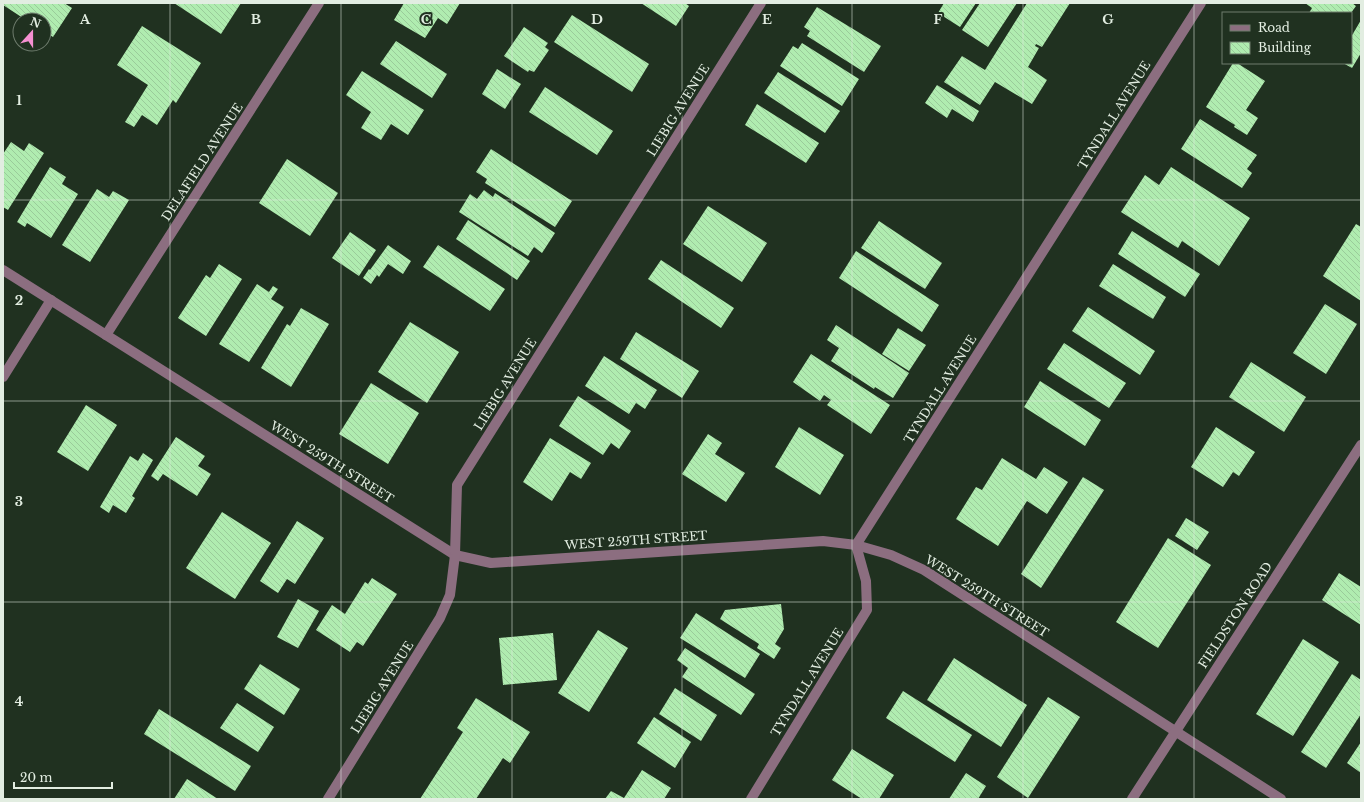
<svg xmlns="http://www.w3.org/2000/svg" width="1364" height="802" font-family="'Libre Baskerville',serif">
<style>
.building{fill:url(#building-back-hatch)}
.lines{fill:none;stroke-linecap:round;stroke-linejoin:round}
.minor{stroke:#8c6e80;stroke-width:10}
.grid{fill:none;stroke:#e2ede1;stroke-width:1;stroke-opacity:0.55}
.labels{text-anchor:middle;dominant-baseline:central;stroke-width:4;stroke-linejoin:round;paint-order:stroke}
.street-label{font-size:12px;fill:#e2ede1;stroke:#203120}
.grid-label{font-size:13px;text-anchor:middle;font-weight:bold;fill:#e2ede1;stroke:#203120;stroke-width:4;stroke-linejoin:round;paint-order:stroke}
</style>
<defs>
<pattern id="building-back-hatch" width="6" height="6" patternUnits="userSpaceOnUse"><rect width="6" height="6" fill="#b0ecb0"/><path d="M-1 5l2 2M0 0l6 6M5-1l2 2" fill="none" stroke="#9acb9a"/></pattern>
</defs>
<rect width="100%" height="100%" fill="#203120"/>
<!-- building -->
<g class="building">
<path d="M3,3h61l8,5 -19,29 -9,-6v-11h-18l-23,-15z"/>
<path d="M174,3h67l-20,31z"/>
<path d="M404,3h56l-13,21 -9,-6 -13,20 -31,-18z"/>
<path d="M641,3h44l4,3 -13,20z"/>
<path d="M944,3h32l-16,24 -22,-14z"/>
<path d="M980,3h37l-29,44 -26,-17z"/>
<path d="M1027,3h43l-28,44 -6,-3 -1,2 4,2 -11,19 19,13 -15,24 -37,-22 -15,23 -36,-23 18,-26 23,14z"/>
<path d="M1305,3h47l4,3 -5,7h-42l3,-5z"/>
<path d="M817,7l64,39 -17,26 -57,-36 3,-5 -6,-4z"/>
<path d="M572,15l77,49 -17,28 -78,-50z"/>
<path d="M1361,20v33l-9,15 -9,-5h8v-26z"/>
<path d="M142,26l59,37 -25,40 -3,-3 -16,25 -15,-10 -8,12 -9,-5 23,-37 -31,-20z"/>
<path d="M524,27l24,16 -3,4 4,3 -15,22 -5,-2 -1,2 -24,-16z"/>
<path d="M396,41l51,33 -15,24 -52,-34z"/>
<path d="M802,43l57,36 -17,27 -62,-40 13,-20 5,3z"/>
<path d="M1233,63h4l28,18 -19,29 12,8 -11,17 -13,-8 1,-2 -29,-18z"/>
<path d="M497,69l24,15 -16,25 -23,-15z"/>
<path d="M362,71l62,39 -16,25 -17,-11 -10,16 -20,-12 10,-16 -25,-17z"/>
<path d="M778,72l62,39 -15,22 -61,-40z"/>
<path d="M937,85l42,26 -6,11 -21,-13 -5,9 -22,-15z"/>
<path d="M545,87l68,44 -16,24 -68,-43z"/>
<path d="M757,104l62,39 -13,20 -61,-38z"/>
<path d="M1200,119l57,36 -10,14 5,4 -10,15 -61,-39z"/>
<path d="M11,142l13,9 5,-8 15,10 -36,57 -5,-3v-53z"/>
<path d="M491,149l81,52 -17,26 -70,-44 2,-4 -11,-7z"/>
<path d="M287,159l51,34 -28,43 -51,-33z"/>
<path d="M50,167l16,10 -4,7 16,10 -27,44 -24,-15 -2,4 -8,-5z"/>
<path d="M1171,167l79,51 -31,48 -37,-25 -4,7 -57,-36 24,-37 14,10z"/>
<path d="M97,189l12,8 4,-6 16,9 -39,62 -28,-17z"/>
<path d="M484,190l9,7 2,-4 60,40 -13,20 -8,-6 -6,9 -69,-44 11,-18 7,5z"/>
<path d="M708,206l59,37 -25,39 -59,-38z"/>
<path d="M468,220l62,41 -13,19 -61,-41z"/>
<path d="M879,221l63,42 -17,26 -64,-41z"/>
<path d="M1356,224l5,3v74l-38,-25z"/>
<path d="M1132,231l68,43 -15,23 -67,-43z"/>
<path d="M350,232l26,18 -17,26 -27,-18z"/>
<path d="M388,245l23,16 -8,13 -15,-10 -9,13 -2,-2 -6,9 -8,-6 6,-9 1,1z"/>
<path d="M438,245l67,44 -15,22 -67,-44z"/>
<path d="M856,251l83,54 -17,27 -83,-54z"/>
<path d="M661,260l73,48 -13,20 -73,-49z"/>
<path d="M219,264l23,15 -36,57 -28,-18 28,-43 4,3z"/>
<path d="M1113,264l53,33 -13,22 -54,-33z"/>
<path d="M257,284l12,8 4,-6 5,3 -7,10 13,8 -35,55 -30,-18z"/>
<path d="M1325,304l32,20 -31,50 -33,-21z"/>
<path d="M1088,307l67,44 -15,24 -68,-44z"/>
<path d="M301,308l28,16 -38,63 -30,-19 26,-44 3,2z"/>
<path d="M410,322l49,30 -32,51 -49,-31z"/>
<path d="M836,325l73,48 -16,25 -18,-11 -1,2 -43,-28 8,-13 -12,-8z"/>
<path d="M898,328l28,17 -17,26 -27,-17z"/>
<path d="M636,332l63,39 -17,27 -62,-39z"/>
<path d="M1064,343l62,40 -17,25 -62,-39z"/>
<path d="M811,354l79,51 -19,29 -44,-29 4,-5 -7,-5 -4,6 -27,-19z"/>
<path d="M604,356l53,34 -12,19 -9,-6 -7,11 -44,-28z"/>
<path d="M1251,362l55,35 -22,35 -55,-35z"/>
<path d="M1040,381l61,39 -16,26 -61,-39z"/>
<path d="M371,383l48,30 -31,51 -49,-30z"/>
<path d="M578,396l53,35 -12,18 -8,-6 -8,12 -44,-29z"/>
<path d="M86,405l31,20 -29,46 -31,-19z"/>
<path d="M799,427l45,28 -24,40 -45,-28z"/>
<path d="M1216,427l39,25 -16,24 -6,-4 -10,15 -32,-20z"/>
<path d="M708,434l14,9 -7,11 30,19 -19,29 -44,-28z"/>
<path d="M176,437l29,19 -7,10 13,8 -14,22 -34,-22 -5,7 -7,-5z"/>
<path d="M550,438l41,25 -10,16 -11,-7 -18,29 -29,-19z"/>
<path d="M143,453l10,7 -21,36 3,2 -9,15 -13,-8 -4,8 -9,-6 30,-51 8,5z"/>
<path d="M1002,458l34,21 8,-12 24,15 -21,32 -20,-13 -29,45 -42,-27 20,-32 6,3z"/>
<path d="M1083,477l21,13 -63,98 -20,-14z"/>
<path d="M222,512l49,31 -36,56 -49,-31z"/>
<path d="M1186,518l23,14 -12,18 -22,-14z"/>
<path d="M297,521l27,17 -29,46 -8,-5 -9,14 -18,-12z"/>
<path d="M1168,538l43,27 -53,83 -42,-26z"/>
<path d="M1339,573l22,14v38l-39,-25z"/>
<path d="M372,578l25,16 -34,52 -6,-4 -7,10 -34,-22 16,-25 13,9 20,-32 3,2z"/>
<path d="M298,599l21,12 -21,37 -21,-11z"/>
<path d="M781,604l3,25 -9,15 6,4 -7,11 -17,-11 2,-4 -39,-25 5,-9z"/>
<path d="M696,613l64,41 -15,24 -65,-40z"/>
<path d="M598,630l30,18 -39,64 -31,-19z"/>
<path d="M553,633l4,47 -54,5 -4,-47z"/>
<path d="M1303,639l36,23 -46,74 -37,-22z"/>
<path d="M685,648l70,46 -14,21 -59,-38 6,-9 -11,-8z"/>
<path d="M954,658l73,47 -26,42 -74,-47z"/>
<path d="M260,664l40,25 -16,26 -40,-26z"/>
<path d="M1352,674l9,6v34l-35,54 -25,-16z"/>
<path d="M675,688l42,27 -16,26 -42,-27z"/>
<path d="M903,691l69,44 -17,27 -69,-44z"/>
<path d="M1048,697l32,20 -52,81 -31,-21z"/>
<path d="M476,698l54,34 -20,31 -7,-5 -27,41h-56l43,-67 -6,-4z"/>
<path d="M237,703l37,24 -16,25 -38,-24z"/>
<path d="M159,709l92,57 -16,25 -91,-57z"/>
<path d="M654,717l37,25 -16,26 -38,-25z"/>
<path d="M1361,742v31l-14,-10z"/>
<path d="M852,749l42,26 -15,24h-17l-30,-19z"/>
<path d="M642,770l29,18 -7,11h-59l6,-8 13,7z"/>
<path d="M966,773l20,13 -8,13h-29z"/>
<path d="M187,779l31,20h-44z"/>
</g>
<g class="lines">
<!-- minor -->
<g class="minor">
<path d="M3,270l452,285 36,8 332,-22 33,4 35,10 33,15 357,229"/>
<path d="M106,335l213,-332"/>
<path d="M3,377l48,-77"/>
<path d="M328,799l112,-181 10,-23 5,-40 2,-70 304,-482"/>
<path d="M751,799l116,-189 -1,-29 -10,-36 345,-542"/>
<path d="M1132,799l229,-354"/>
</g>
</g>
<!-- grid -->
<path class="grid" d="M170,3v796M341,3v796M512,3v796M682,3v796M852,3v796M1023,3v796M1194,3v796M3,200h1358M3,401h1358M3,602h1358"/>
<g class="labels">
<!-- street labels -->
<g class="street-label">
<text transform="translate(678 110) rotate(-58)">LIEBIG AVENUE</text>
<text transform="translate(1114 115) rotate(-58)">TYNDALL AVENUE</text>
<text transform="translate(202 162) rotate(-57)">DELAFIELD AVENUE</text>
<text transform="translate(505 384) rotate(-58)">LIEBIG AVENUE</text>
<text transform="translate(940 389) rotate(-58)">TYNDALL AVENUE</text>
<text transform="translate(332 462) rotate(32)">WEST 259TH STREET</text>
<text transform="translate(636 540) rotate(-4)">WEST 259TH STREET</text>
<text transform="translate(987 596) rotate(32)">WEST 259TH STREET</text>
<text transform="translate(1235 615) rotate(-57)">FIELDSTON ROAD</text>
<text transform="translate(807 682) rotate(-58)">TYNDALL AVENUE</text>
<text transform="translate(382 687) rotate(-58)">LIEBIG AVENUE</text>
</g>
</g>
<g class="grid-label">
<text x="85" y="24">A</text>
<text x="256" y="24">B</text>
<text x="426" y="24">C</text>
<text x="597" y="24">D</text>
<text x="767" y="24">E</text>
<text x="938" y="24">F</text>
<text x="1108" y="24">G</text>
<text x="19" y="105">1</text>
<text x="19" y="305">2</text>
<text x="19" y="506">3</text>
<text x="19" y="706">4</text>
</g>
<!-- border -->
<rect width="1364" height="802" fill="none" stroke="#e2ede1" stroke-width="8"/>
<!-- legend -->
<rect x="1222" y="12" width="130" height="52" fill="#203120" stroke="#6e7c6d"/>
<rect x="1230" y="25" width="20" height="6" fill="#8c6e80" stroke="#6e7c6d"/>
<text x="1258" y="32" font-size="12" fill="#e2ede1">Road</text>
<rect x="1230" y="42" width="20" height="12" fill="url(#building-back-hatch)" stroke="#6e7c6d"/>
<text x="1258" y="52" font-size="12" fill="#e2ede1">Building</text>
<!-- north arrow -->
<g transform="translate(32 32) rotate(21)"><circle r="19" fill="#203120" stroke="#6e7c6d"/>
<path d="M0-3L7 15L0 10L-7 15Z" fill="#f590d1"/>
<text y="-6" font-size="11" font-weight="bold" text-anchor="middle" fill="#e2ede1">N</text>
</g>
<!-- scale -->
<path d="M14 782v6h98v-6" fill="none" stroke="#e2ede1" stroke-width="2"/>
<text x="20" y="782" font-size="12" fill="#e2ede1" stroke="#203120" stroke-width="3" paint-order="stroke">20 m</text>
</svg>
